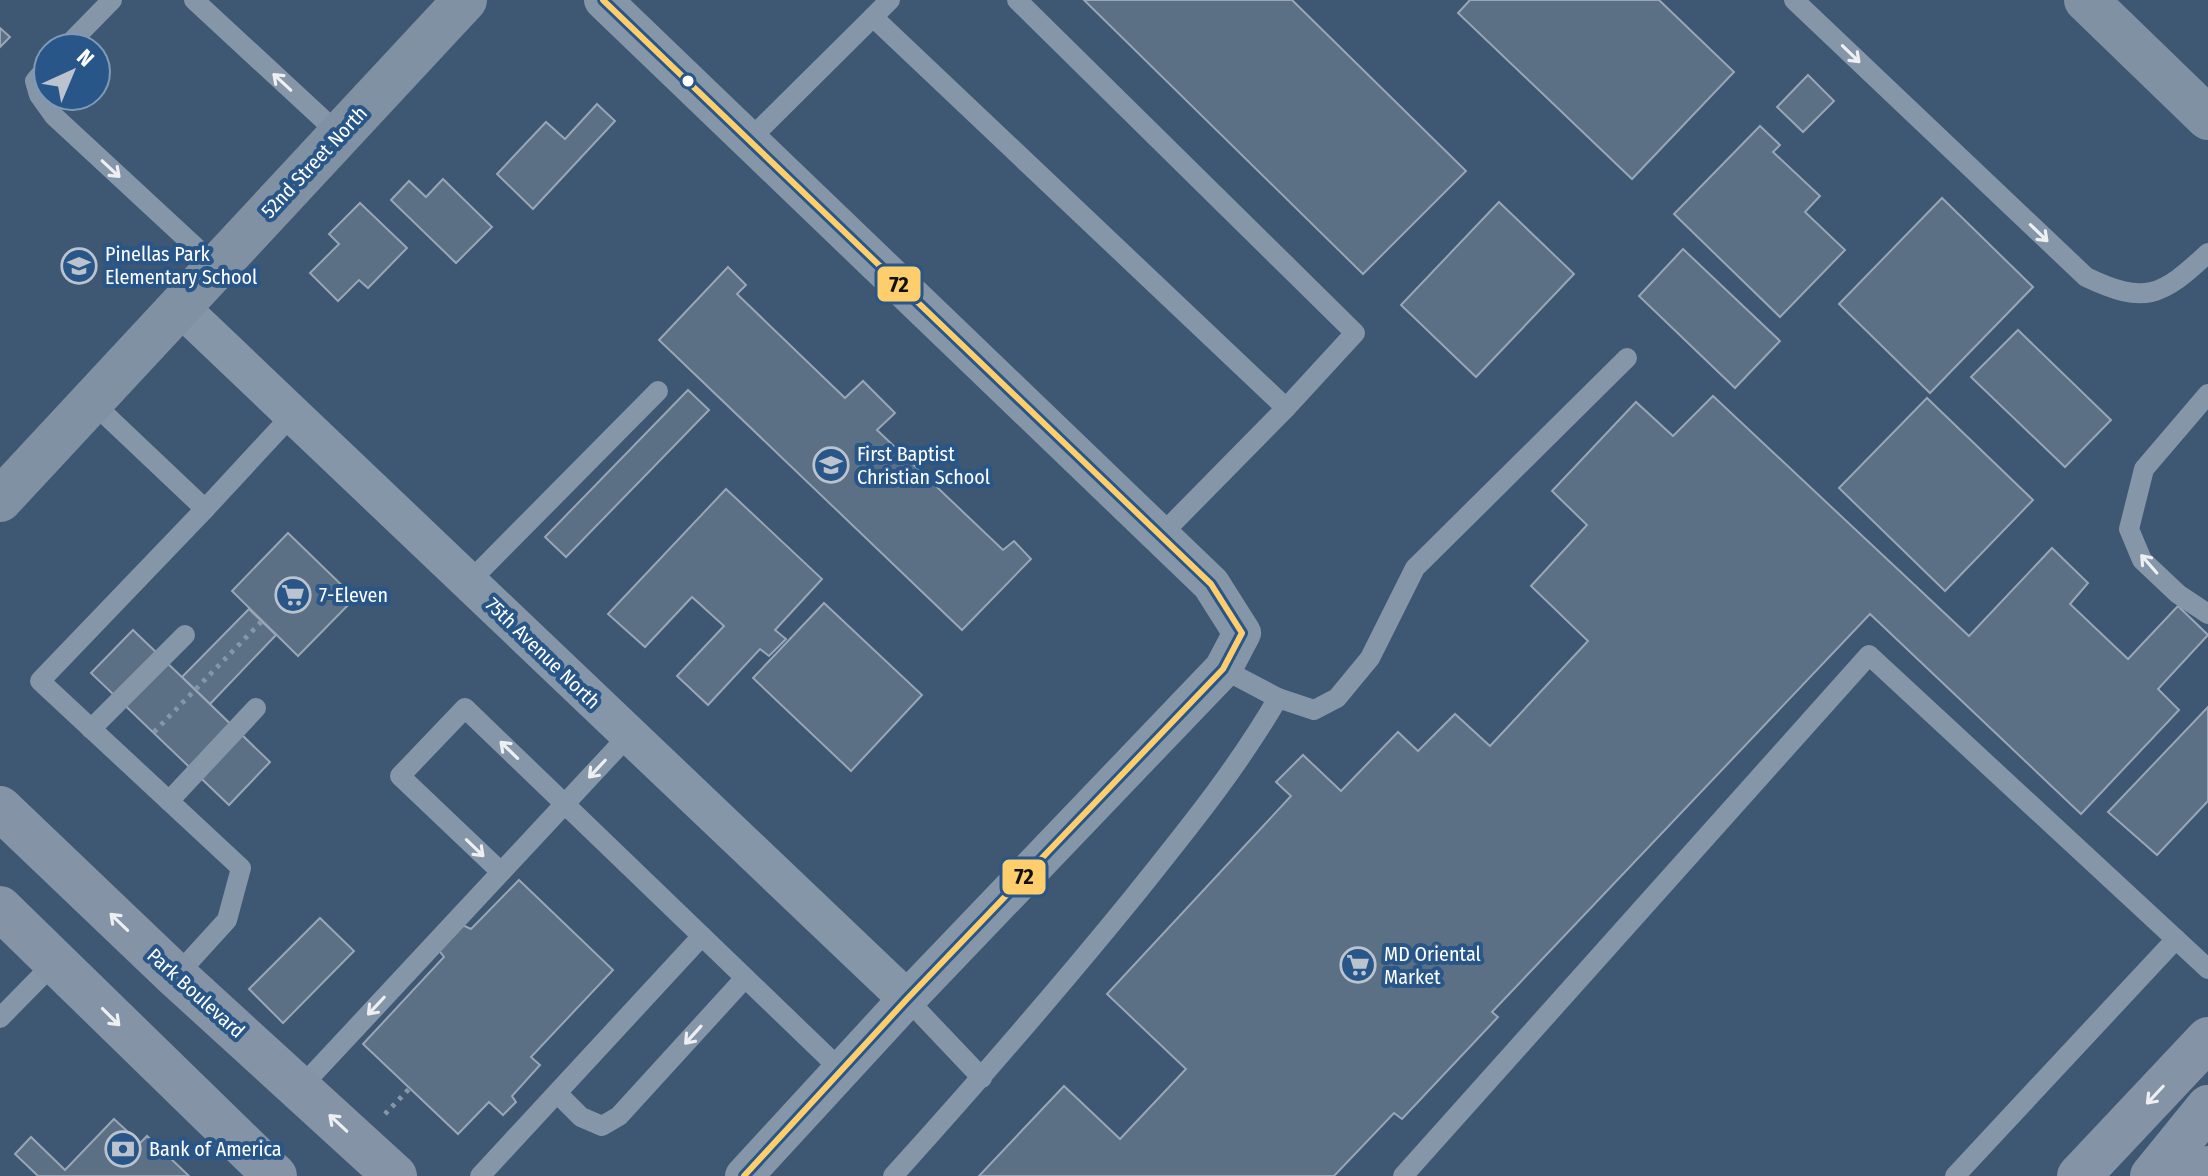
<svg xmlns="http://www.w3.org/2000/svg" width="2208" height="1176" font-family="'Fira Sans Condensed',sans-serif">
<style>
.building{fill:#5b6f85;stroke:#98a6b6;stroke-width:2}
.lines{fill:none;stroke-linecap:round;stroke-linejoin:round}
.path{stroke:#8596a8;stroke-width:5;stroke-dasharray:4 6;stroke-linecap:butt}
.lane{stroke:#8596a8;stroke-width:20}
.street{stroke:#8596a8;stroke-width:38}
.secondary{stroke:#8091a4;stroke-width:44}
.primary{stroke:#8493a5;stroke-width:44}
.bus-1-casing{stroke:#285688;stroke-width:12}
.bus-1{stroke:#fece6d;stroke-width:6}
.oneway{stroke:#edeff2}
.bus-dot{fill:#fff;stroke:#285688;stroke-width:3}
.labels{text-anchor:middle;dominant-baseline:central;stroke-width:8;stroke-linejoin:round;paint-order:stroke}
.street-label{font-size:20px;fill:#fff;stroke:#285688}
.poi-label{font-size:20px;fill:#fff;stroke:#285688;text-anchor:start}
.line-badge{stroke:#285688;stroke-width:3}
.pale-badge-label{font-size:22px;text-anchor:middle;font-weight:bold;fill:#111}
</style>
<rect width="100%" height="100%" fill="#3e5772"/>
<!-- building -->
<g class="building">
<path d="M1084,0h208l174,171 -103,103z"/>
<path d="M1470,0h189l75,72 -102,107 -174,-166z"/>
<path d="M0,28l10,9 -10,10z"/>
<path d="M1808,75l26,26 -31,31 -26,-25z"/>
<path d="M597,104l18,17 -82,88 -36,-35 49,-52 19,17z"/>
<path d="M1760,126l20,19 -7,7 47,44 -15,16 40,38 -65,67 -106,-103z"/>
<path d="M443,179l49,48 -36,36 -65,-63 18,-19 17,16z"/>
<path d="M1942,198l91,89 -103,106 -91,-89z"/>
<path d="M1499,202l75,72 -98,103 -75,-72z"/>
<path d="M360,203l47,45 -39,40 -9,-8 -21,21 -28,-28 29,-29 -10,-10z"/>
<path d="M1683,249l97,92 -45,47 -96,-92z"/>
<path d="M728,267l18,18 -9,9 108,104 18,-17 32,32 -18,17 126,120 11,-9 17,18 -69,71 -303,-290z"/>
<path d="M2018,330l93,90 -46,47 -94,-90z"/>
<path d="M688,390l21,20 -143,147 -21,-20z"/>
<path d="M1713,396l256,240 83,-88 36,35 -18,21 58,55 50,-53 30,29 -50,54 21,21 -98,104 -211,-200 -378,398 6,5 -96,102 -8,-6 -60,63h-355l85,-90 56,53 66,-70 -79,-75 184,-198 -15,-14 27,-27 38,36 57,-59 20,19 37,-37 35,32 98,-105 -57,-55 56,-61 -35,-34 84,-89 37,34z"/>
<path d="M1927,398l106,102 -88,91 -106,-103z"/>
<path d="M726,489l96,90 -47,51 11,9 -17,17 -9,-7 -52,56 -31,-29 47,-50 -32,-29 -47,50 -37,-33z"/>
<path d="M288,533l67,65 -57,58 -66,-65z"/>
<path d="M824,603l98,92 -71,76 -98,-93z"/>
<path d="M249,609l27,26 -66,69 -28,-27z"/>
<path d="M133,630l137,132 -41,43 -138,-132z"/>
<path d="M2208,707v94l-51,54 -49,-43z"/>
<path d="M519,880l94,90 -82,87 9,8 -28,31 4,6 -13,13 -14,-13 -31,32 -95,-90 81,-87 -10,-13 22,-22 15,7z"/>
<path d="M320,918l34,33 -71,72 -34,-34z"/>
<path d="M114,1119l26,24 7,-7 42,40h-151l-23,-22 16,-17 34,33z"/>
</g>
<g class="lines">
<!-- path -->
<g class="path">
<path d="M154,732l108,-111"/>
<path d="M385,1114l25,-26"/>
</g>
<!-- lane -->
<g class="lane">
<path d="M194,0l146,135"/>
<path d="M1017,0l338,333 -69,75"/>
<path d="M1794,0l292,277c59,28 75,20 122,-24"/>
<path d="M873,17l17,-17"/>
<path d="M65,48l47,-48"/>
<path d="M48,66l-13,15 4,14 15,21 163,151"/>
<path d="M749,140l124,-123 413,391 -125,127"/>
<path d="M2208,394l-64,75 -15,60 13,31 36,34 30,20"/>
<path d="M92,402l113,107 88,-95"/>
<path d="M469,582l189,-191"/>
<path d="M1223,669l55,29 36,12 23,-12 33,-40 45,-90 212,-210"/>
<path d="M91,729l94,-94"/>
<path d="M169,801l87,-93"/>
<path d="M501,872l-101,-96 65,-68 376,362"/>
<path d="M176,976l51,-56 14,-52 -201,-187 165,-172"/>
<path d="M907,999l75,79"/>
<path d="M0,1018l55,-56"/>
<path d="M300,1088l329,-353"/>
<path d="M557,1093l24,24 21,9 17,-10 126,-138"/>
<path d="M480,1176l222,-240"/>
<path d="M893,1176c83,-92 164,-185 242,-281 51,-64 102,-126 143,-197"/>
<path d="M1403,1176l466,-521 339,314"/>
<path d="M1955,1176l221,-237"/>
</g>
<!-- street -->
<g class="street">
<path d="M603,0l608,584 31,49 -19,36 -316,330 -163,177"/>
<path d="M180,307l727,692"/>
</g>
<!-- secondary -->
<g class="secondary">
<path d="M2086,0l122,118"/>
<path d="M0,500l465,-500"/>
</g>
<!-- primary -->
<g class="primary">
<path d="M0,808l176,168 219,200"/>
<path d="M0,908l275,268"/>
<path d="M2079,1176l129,-137"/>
<path d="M2152,1176l56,-69"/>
<path d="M2201,1176l7,-8"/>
</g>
<defs>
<path id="bus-1" d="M603,0l608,584 31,49 -19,36 -316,330 -163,177"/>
</defs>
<!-- bus-1 casing -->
<use href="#bus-1" class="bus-1-casing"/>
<!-- bus-1 -->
<use href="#bus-1" class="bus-1"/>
</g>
<!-- one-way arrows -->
<defs><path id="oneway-shaft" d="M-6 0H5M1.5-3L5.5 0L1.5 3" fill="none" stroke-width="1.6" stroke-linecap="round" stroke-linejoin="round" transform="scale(2)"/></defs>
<g class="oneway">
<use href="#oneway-shaft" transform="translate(1851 54) rotate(44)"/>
<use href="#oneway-shaft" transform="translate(282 82) rotate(-137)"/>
<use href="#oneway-shaft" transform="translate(111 169) rotate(43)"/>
<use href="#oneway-shaft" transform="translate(2039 233) rotate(44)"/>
<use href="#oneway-shaft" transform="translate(2149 564) rotate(-131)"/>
<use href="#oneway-shaft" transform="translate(509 750) rotate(-136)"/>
<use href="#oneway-shaft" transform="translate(597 769) rotate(133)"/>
<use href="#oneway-shaft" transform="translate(475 848) rotate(44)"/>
<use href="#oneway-shaft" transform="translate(119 922) rotate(-136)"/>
<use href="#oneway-shaft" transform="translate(376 1006) rotate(133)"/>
<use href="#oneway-shaft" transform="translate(111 1017) rotate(45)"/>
<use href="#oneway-shaft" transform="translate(693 1035) rotate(132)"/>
<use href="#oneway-shaft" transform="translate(2155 1095) rotate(133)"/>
<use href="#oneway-shaft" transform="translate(338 1123) rotate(-137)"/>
</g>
<!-- icons -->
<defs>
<symbol id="school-ring" viewBox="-11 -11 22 22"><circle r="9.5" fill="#285688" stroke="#bbc4ce" stroke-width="1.5"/><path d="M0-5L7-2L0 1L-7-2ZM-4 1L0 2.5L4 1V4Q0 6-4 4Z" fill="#bbc4ce"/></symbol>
<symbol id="supermarket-ring" viewBox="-11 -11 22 22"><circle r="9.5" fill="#285688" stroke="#bbc4ce" stroke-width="1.5"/><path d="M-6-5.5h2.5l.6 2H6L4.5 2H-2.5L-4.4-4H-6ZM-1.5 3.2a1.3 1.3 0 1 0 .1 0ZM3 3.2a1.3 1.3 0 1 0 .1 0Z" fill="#bbc4ce"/></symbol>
<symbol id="bank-ring" viewBox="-11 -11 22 22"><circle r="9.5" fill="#285688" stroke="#bbc4ce" stroke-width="1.5"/><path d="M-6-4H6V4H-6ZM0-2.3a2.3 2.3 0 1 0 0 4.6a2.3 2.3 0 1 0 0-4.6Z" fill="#bbc4ce"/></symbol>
</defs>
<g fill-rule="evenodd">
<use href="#school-ring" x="59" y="246" width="40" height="40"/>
<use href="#school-ring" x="811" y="445" width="40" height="40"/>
<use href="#supermarket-ring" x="273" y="575" width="40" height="40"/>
<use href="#supermarket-ring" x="1338" y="945" width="40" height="40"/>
<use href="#bank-ring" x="103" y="1129" width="40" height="40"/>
</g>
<!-- markers -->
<circle class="bus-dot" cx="688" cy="81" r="7"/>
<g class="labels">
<!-- street labels -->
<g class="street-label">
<text transform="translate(314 162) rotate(-47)">52nd Street North</text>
<text transform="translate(543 653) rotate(44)">75th Avenue North</text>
<text transform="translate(196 993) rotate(42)">Park Boulevard</text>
</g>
<!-- poi labels -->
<g class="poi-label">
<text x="105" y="254">Pinellas Park<tspan x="105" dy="23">Elementary School</tspan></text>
<text x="857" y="454">First Baptist<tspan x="857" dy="23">Christian School</tspan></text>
<text x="319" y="595">7-Eleven</text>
<text x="1384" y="954">MD Oriental<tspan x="1384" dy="23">Market</tspan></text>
<text x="149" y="1149">Bank of America</text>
</g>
</g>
<g class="line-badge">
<rect x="876" y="265" width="46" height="38" rx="8" fill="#fece6d"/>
<rect x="1001" y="858" width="46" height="38" rx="8" fill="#fece6d"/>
</g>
<g class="pale-badge-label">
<text x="899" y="292">72</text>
<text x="1024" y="884">72</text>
</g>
<!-- north arrow -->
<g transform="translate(72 72) rotate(44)"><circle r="38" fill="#285688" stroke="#7e9ab8" stroke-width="2"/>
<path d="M0-6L14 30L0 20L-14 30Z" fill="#bbc4ce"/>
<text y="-12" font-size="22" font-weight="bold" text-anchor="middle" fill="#ffffff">N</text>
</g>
</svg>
